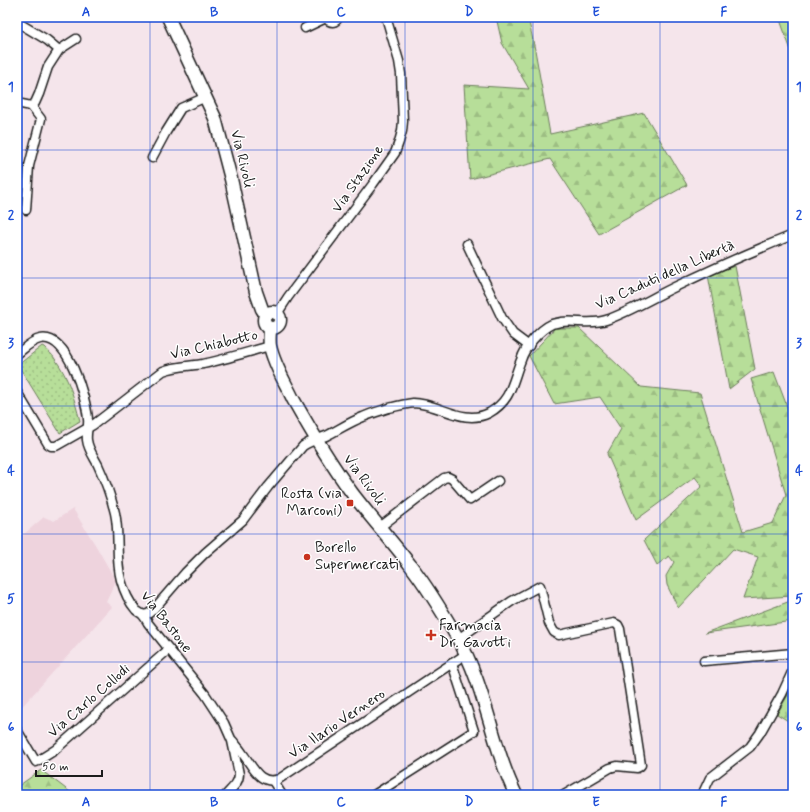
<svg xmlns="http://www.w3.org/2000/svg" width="810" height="812" font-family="Mynerve,sans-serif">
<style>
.built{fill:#eed3dd}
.forest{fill:url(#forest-firs);stroke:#6a7d5a}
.park{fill:url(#park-dots);stroke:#6a7d5a}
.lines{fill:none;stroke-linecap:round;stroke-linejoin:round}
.street-casing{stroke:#1c1c1c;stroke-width:11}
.secondary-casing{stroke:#1c1c1c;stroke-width:15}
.street{stroke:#fff;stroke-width:8}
.secondary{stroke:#fff;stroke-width:12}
.grid{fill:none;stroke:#1d4ed8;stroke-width:1;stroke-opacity:0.55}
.poi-dot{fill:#c8321e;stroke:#fff;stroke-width:1.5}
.labels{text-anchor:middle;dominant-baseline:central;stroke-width:3;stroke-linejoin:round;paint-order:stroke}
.street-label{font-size:15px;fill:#1c1c1c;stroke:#fff}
.poi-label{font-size:15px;fill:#1c1c1c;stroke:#fff;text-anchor:start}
.neatline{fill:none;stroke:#1d4ed8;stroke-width:1.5}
.grid-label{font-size:13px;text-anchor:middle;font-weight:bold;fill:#1d4ed8}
</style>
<defs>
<pattern id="forest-firs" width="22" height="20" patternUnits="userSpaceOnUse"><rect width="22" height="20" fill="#b7de99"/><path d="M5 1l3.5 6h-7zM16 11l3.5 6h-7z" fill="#9dbe83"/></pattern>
<pattern id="park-dots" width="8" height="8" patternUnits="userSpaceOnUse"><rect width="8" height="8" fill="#b7de99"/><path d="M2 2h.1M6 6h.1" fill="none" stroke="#9dbe83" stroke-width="1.8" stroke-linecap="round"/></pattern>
</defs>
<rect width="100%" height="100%" fill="#f5e5eb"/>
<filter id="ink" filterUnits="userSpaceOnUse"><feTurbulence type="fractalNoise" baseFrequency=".025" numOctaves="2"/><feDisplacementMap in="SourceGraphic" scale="8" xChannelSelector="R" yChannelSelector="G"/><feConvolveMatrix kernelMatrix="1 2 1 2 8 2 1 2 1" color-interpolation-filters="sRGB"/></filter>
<g filter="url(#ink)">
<!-- built -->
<path class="built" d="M73,509l23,37 20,35 -10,21 6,5 -95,105v-172l27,-23 10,4z"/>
<!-- forest -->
<g class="forest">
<path d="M496,17h32l7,33 15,84 94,-21 43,72 -88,49 -49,-75 -80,20 -6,-94 65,4 -27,-46z"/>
<path d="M779,17h14v39z"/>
<path d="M735,266l20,103 -26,20 -21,-114z"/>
<path d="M555,328h24l62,59 59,6 43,139 30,-9 13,-28 -35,-116 23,-7 11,29 8,24v171l-50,3 15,-42 -25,-8 -55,59 -11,-23 -1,-9 8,-14 -5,-6 -12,9 -13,-25 58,-54 -7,-9 -59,43 -29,-66 14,-25 -21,-32 -46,7 -25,-48z"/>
<path d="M793,600v21l-88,12z"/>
<path d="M793,686v38l-16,-10z"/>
<path d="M41,770l33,25h-57v-8z"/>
</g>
<!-- park -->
<path class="park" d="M42,346l2,1c4,4 8,7 11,12 14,19 19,39 25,62l-20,12 -42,-68z"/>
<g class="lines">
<defs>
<g id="street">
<path d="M326,17l3,4c4,2 8,1 9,-4"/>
<path d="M17,22l30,18 12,10"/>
<path d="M305,28l21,-10"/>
<path d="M17,103l14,3 4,-3 4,-9 9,-27 11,-17 17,-11"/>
<path d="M152,158l14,-26 15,-24 25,-11"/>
<path d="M26,210l3,-44 12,-47 -10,-13"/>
<path d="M467,244l35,74 11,16 16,12"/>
<path d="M277,314l11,-17 85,-113 22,-31 4,-11 3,-11 1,-10 -2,-47 -2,-13 -13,-44"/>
<path d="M17,354c7,-5 14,-13 23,-15 28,-6 46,59 48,80 1,7 -2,14 -1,21 1,9 7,17 11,25 7,15 13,32 17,48 5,22 0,45 6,67 3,11 8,22 15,30 2,2 5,3 7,5 2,3 4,6 5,8l57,71 19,29 8,18 7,33c0,9 -7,14 -13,21"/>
<path d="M17,392l31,52 3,2h5l37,-21 70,-54c12,-5 28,-5 40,-7 23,-5 45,-12 67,-18"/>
<path d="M380,527l64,-49 4,-1 4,2 18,21 28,-19"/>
<path d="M143,615l5,-1 5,-4 32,-37 20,-20 38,-33 25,-33 35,-41c7,-5 15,-7 23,-10 12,-6 24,-14 37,-19 9,-4 17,-6 26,-9 8,-2 16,-4 24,-5 26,0 50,23 76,10 23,-13 23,-31 32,-53 4,-13 18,-30 31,-36 2,-1 6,-1 9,-2 14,-2 31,3 45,-2 26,-9 49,-24 73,-35 38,-18 76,-35 114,-50"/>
<path d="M458,639l54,-38 28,-15 9,37 5,9 5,3 55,-12 4,2 2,4 21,136 -2,2 -2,1 -20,-2 -7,2 -46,27"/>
<path d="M704,661l89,-8"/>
<path d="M17,730l19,32 19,-12 114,-101"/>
<path d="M233,741c3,4 7,8 10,13 10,13 17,32 36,25l187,-125"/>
<path d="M273,781l9,14"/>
<path d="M374,795l100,-64 -22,-68"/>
<path d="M702,795l8,-17 40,-31 10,-14 22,-39 11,-24"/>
</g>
<g id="secondary">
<path d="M168,17l47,101 16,61 25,113 6,17 4,6"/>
<circle cx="272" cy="320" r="8"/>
<path d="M270,328c0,6 -1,12 0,18 4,19 15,36 23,53 18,32 37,64 59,94 19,25 40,48 59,73 17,22 32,47 46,71 29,49 34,107 59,158"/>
</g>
</defs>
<!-- street casing -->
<use href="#street" class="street-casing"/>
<!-- secondary casing -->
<use href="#secondary" class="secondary-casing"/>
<!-- street -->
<use href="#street" class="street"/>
<!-- secondary -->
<use href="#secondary" class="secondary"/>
</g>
</g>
<!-- grid -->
<path class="grid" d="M150,17v778M277,17v778M405,17v778M533,17v778M660,17v778M17,150h776M17,278h776M17,406h776M17,534h776M17,662h776"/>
<!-- markers -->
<g class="poi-dot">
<rect x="346" y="499" width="8" height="8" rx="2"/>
<circle cx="307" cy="557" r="4"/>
<path d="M429 629h4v4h4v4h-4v4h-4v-4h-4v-4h4z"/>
</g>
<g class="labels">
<!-- street labels -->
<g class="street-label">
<text transform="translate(242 159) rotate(76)">Via Rivoli</text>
<text transform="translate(358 179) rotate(-55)">Via Stazione</text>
<text transform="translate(665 275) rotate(-24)">Via Caduti della Libertà</text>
<text transform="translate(214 345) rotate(-13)">Via Chiabotto</text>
<text transform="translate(364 480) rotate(53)">Via Rivoli</text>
<text transform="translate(166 622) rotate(52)">Via Bastone</text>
<text transform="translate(89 701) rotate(-41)">Via Carlo Collodi</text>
<text transform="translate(337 724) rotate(-34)">Via Ilario Vernero</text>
</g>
<!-- poi labels -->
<g class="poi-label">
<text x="342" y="494" text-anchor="end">Rosta (via<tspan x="342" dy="17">Marconi)</tspan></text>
<text x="315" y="548">Borello<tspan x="315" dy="17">Supermercati</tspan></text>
<text x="439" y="626">Farmacia<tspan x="439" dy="17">Dr. Gavotti</tspan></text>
</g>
</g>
<!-- margin -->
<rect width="810" height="812" fill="none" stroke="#fff" stroke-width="44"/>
<!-- scale -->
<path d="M36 770v6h66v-6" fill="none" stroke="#1c1c1c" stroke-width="2"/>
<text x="42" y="770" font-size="12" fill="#1c1c1c" stroke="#ffffff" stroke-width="3" paint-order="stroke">50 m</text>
<rect x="22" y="22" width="766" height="768" class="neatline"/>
<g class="grid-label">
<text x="86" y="16">A</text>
<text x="214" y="16">B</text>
<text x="341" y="16">C</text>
<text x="469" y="16">D</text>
<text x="596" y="16">E</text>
<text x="724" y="16">F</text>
<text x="11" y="91">1</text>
<text x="799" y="91">1</text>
<text x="11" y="219">2</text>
<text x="799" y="219">2</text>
<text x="11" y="347">3</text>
<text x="799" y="347">3</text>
<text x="11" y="475">4</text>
<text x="799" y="475">4</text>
<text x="11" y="603">5</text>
<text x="799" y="603">5</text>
<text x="11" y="731">6</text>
<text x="799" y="731">6</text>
<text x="86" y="806">A</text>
<text x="214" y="806">B</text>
<text x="341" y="806">C</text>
<text x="469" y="806">D</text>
<text x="596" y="806">E</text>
<text x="724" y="806">F</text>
</g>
</svg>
